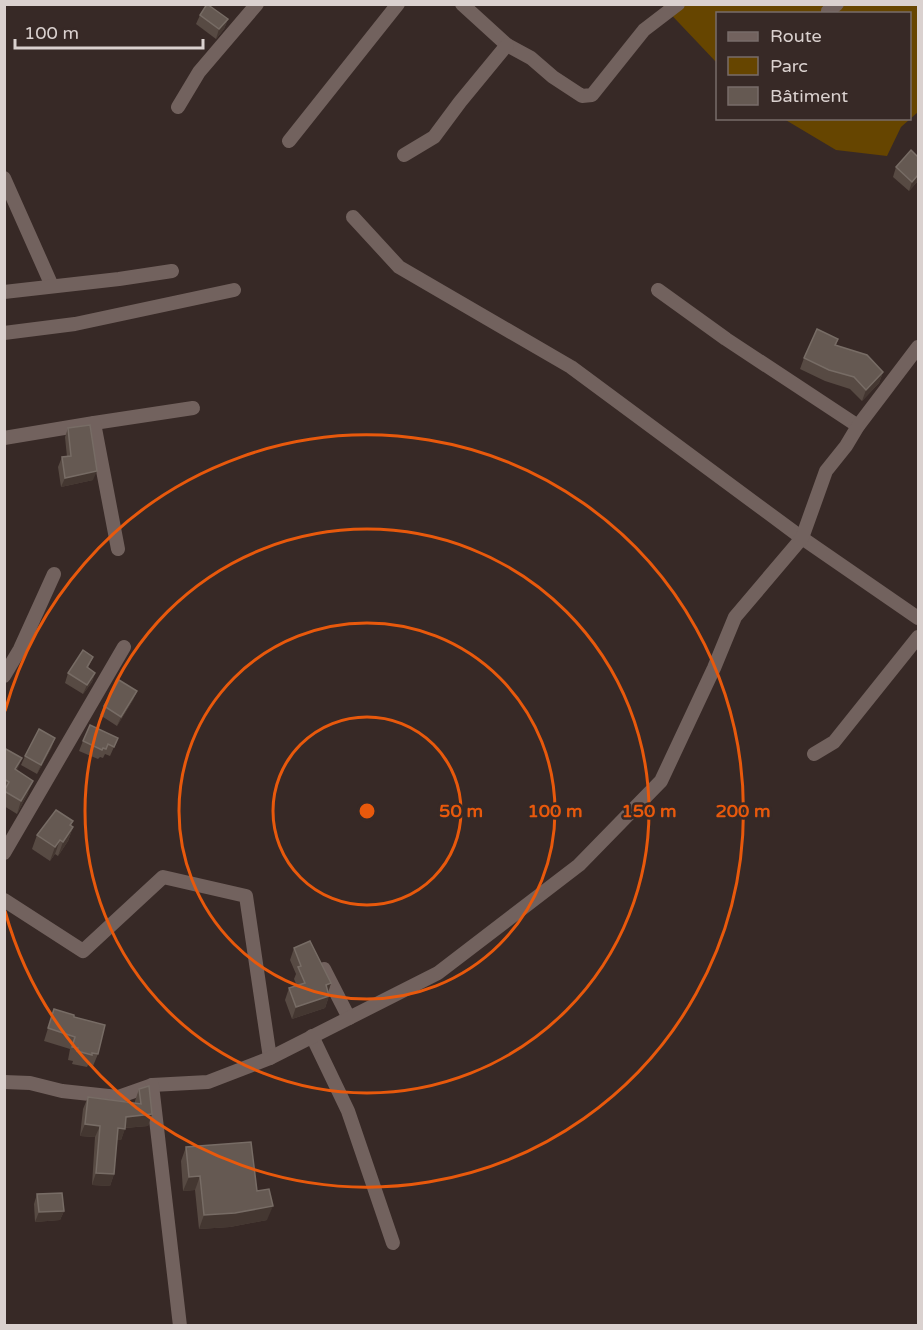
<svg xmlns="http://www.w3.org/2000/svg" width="923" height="1330" font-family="'Varela Round',sans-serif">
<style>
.green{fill:#664500}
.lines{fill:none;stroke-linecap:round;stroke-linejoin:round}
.minor{stroke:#72625e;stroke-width:14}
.wall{fill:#574a43}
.shaded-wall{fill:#443731}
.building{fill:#655952;stroke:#776c65;stroke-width:1.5}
.ring{fill:none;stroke:#e8590c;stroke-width:3}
.centre{fill:#e8590c;stroke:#372926;stroke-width:3}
.ring-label{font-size:18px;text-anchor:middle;font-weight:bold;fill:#e8590c;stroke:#372926;stroke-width:5;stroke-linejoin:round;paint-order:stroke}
</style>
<rect width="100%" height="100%" fill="#372926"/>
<!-- green -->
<path class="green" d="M662,5h256v107l-17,15 -14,29 -51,-6 -52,-31 126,-1v-104h-192l-1,49z"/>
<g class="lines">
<!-- minor -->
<g class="minor">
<path d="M462,4l45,41 24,13 22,19 29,19 10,-1 52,-65 34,-26"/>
<path d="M828,11l9,-7"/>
<path d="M178,107l21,-35 58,-68"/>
<path d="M289,141l109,-137"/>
<path d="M404,155l30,-18 26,-35 47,-57"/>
<path d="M4,178l48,108"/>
<path d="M353,217l46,50 172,100 231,171 116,80"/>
<path d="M658,290l68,49 132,87"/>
<path d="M4,292l115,-13 53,-8"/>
<path d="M4,333l71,-9 159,-34"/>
<path d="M94,423l99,-15"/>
<path d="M4,438l90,-15 24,126"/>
<path d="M4,676l16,-27 34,-75"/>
<path d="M814,754l20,-12 84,-105"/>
<path d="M4,853l120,-206"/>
<path d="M4,900l79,51 80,-74 83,19 24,162"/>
<path d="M324,969l25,49"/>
<path d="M312,1036l36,75 45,132"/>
<path d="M4,1082l26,1 32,8 56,6 34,-12 56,-3 62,-24 168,-85 141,-108 82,-84 53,-113 21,-51 67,-79 24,-67 20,-25 12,-20 60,-79"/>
<path d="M152,1085l28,241"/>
</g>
</g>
<!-- wall -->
<g class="wall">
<path d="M200,15l28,4 -4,10 -8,10 -20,-15z"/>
<path d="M896,167l22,14 -9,10 -16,-14z"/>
<path d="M838,339l-2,7 47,26 -4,11 -17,18 -12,-12 -25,-8 -25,-12 4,-11z"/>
<path d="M68,428l25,52 -32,7 -3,-20 4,-10h5l-2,-20z"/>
<path d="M93,657l-5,11 7,5 -3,9 -9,12 -18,-11 3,-10z"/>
<path d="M137,691l-4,9 -16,26 -17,-11 4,-9z"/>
<path d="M118,738l-8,18 -5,-2 -2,4 -3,-1 -2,2 -19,-8 4,-10z"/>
<path d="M52,747l-15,27 -16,-9 4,-9z"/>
<path d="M4,748l24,45 -11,21 -13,-8z"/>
<path d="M73,821l-2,5 2,1 -5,14 -10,15 -3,-2 -5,7 -18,-12 5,-14z"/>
<path d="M294,948l37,35 -3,10 1,3 -4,12 -33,11 -7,-19 4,-12 8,-2 -3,-7 2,-5 -6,-14z"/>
<path d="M54,1009l20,8 24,37 -5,12 -5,-1 -1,2 -15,-3 1,-3 -5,-1 2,-11 -26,-8z"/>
<path d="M139,1089l13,25 -4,12 -23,2 -4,12h-4l-3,34 -4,12 -18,-1 3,-48 -15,-1 3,-27 5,-12 47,6v-2z"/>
<path d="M186,1147l71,44 10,29 -37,7 -31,2 -4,-39 -12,1 -2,-30z"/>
<path d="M37,1194l27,17 -4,9 -25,2 -1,-18z"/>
</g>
<!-- shaded-wall -->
<g class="shaded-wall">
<path d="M228,19l-4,10 -8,10 3,-10z"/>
<path d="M918,175v6l-9,10 3,-9z"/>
<path d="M883,372l-4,11 -17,18 4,-11z"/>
<path d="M97,471l-4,9 -32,7 4,-9z"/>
<path d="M95,673l-3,9 -9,12 4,-9z"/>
<path d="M137,691l-4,9 -16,26 4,-9z"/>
<path d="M55,738l-3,9 -15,27 4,-9z"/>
<path d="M22,758l-5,13 -2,-2z"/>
<path d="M33,781l-5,12 -11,21 4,-13z"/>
<path d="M73,827l-5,14 -10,15 5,-14z"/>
<path d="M60,840l-5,14 -5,7 5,-14z"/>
<path d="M331,983l-4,12 -1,-10z"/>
<path d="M329,996l-4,12 -33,11 4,-12z"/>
<path d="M152,1114l-4,12 -25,2 2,1 -4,11h-7l4,-12 8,-11z"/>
<path d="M85,1124l15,2 -5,11 -15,-1z"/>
<path d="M96,1173l18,1 -4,12 -18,-1z"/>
<path d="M200,1176l-5,14 -12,1 6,-14z"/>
<path d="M273,1206l-6,14 -37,7 -31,2 5,-14z"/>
<path d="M64,1211l-4,9 -25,2 4,-10z"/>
</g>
<!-- building -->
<g class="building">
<path d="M207,4l21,15 -9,10 -19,-14z"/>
<path d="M911,150l7,7v18l-6,7 -16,-15z"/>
<path d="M817,329l21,10 -3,6 32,10 16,17 -17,18 -12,-13 -25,-7 -25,-12z"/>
<path d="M90,425l7,46 -32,7 -3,-21 9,-1 -3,-28z"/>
<path d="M83,650l10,7 -6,10 8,6 -8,12 -19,-12z"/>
<path d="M119,680l18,11 -16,26 -17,-11z"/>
<path d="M90,725l28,13 -4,9 -6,-3 -2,5 -3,-1 -1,2 -19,-9z"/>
<path d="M39,729l16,9 -14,27 -16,-9z"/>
<path d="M4,748l18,10 -7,11 18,12 -12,20 -17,-10 5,-9 -5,-3z"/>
<path d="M56,810l17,11 -3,4 3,2 -10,15 -3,-2 -5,7 -18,-12z"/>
<path d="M310,941l21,42 -5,2 3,11 -33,11 -7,-19 16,-5 -7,-16 3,-1 -7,-18z"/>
<path d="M54,1009l20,6v2l31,8 -7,29 -6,-1v2l-15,-4 1,-3 -6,-1 3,-10 -27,-9z"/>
<path d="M149,1086l3,28 -26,3 -1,12 -7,-1 -4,46 -18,-1 4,-47 -15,-2 3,-27 53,7 -2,-15z"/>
<path d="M251,1142l6,49 12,-2 4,17 -38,7 -31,2 -4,-39 -11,1 -3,-30z"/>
<path d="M62,1193l2,18 -25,1 -2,-18z"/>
</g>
<!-- distance rings -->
<g class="ring">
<circle cx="367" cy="811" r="94"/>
<circle cx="367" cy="811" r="188"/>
<circle cx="367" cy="811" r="282"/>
<path d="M5 711A376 376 0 1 1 5 911"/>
</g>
<circle cx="367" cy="811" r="9" class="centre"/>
<g class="ring-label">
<text x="461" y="817">50 m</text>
<text x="555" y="817">100 m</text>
<text x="649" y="817">150 m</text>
<text x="743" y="817">200 m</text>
</g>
<!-- border -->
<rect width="923" height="1330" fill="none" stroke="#dad1cf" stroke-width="12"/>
<!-- legend -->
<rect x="716" y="12" width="195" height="108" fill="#372926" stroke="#786c6a" stroke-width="1.5"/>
<rect x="728" y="32" width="30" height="9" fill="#72625e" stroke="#786c6a" stroke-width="1.5"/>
<text x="770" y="42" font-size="18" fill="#dad1cf">Route</text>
<rect x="728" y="57" width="30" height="18" fill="#664500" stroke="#786c6a" stroke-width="1.5"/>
<text x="770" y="72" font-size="18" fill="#dad1cf">Parc</text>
<rect x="728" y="87" width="30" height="18" fill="#655952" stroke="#786c6a" stroke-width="1.5"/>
<text x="770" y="102" font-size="18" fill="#dad1cf">Bâtiment</text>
<!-- scale -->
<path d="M15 39v9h188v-9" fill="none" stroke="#dad1cf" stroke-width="3"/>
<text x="24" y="39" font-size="18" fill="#dad1cf" stroke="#372926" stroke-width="4.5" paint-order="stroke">100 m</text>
</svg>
